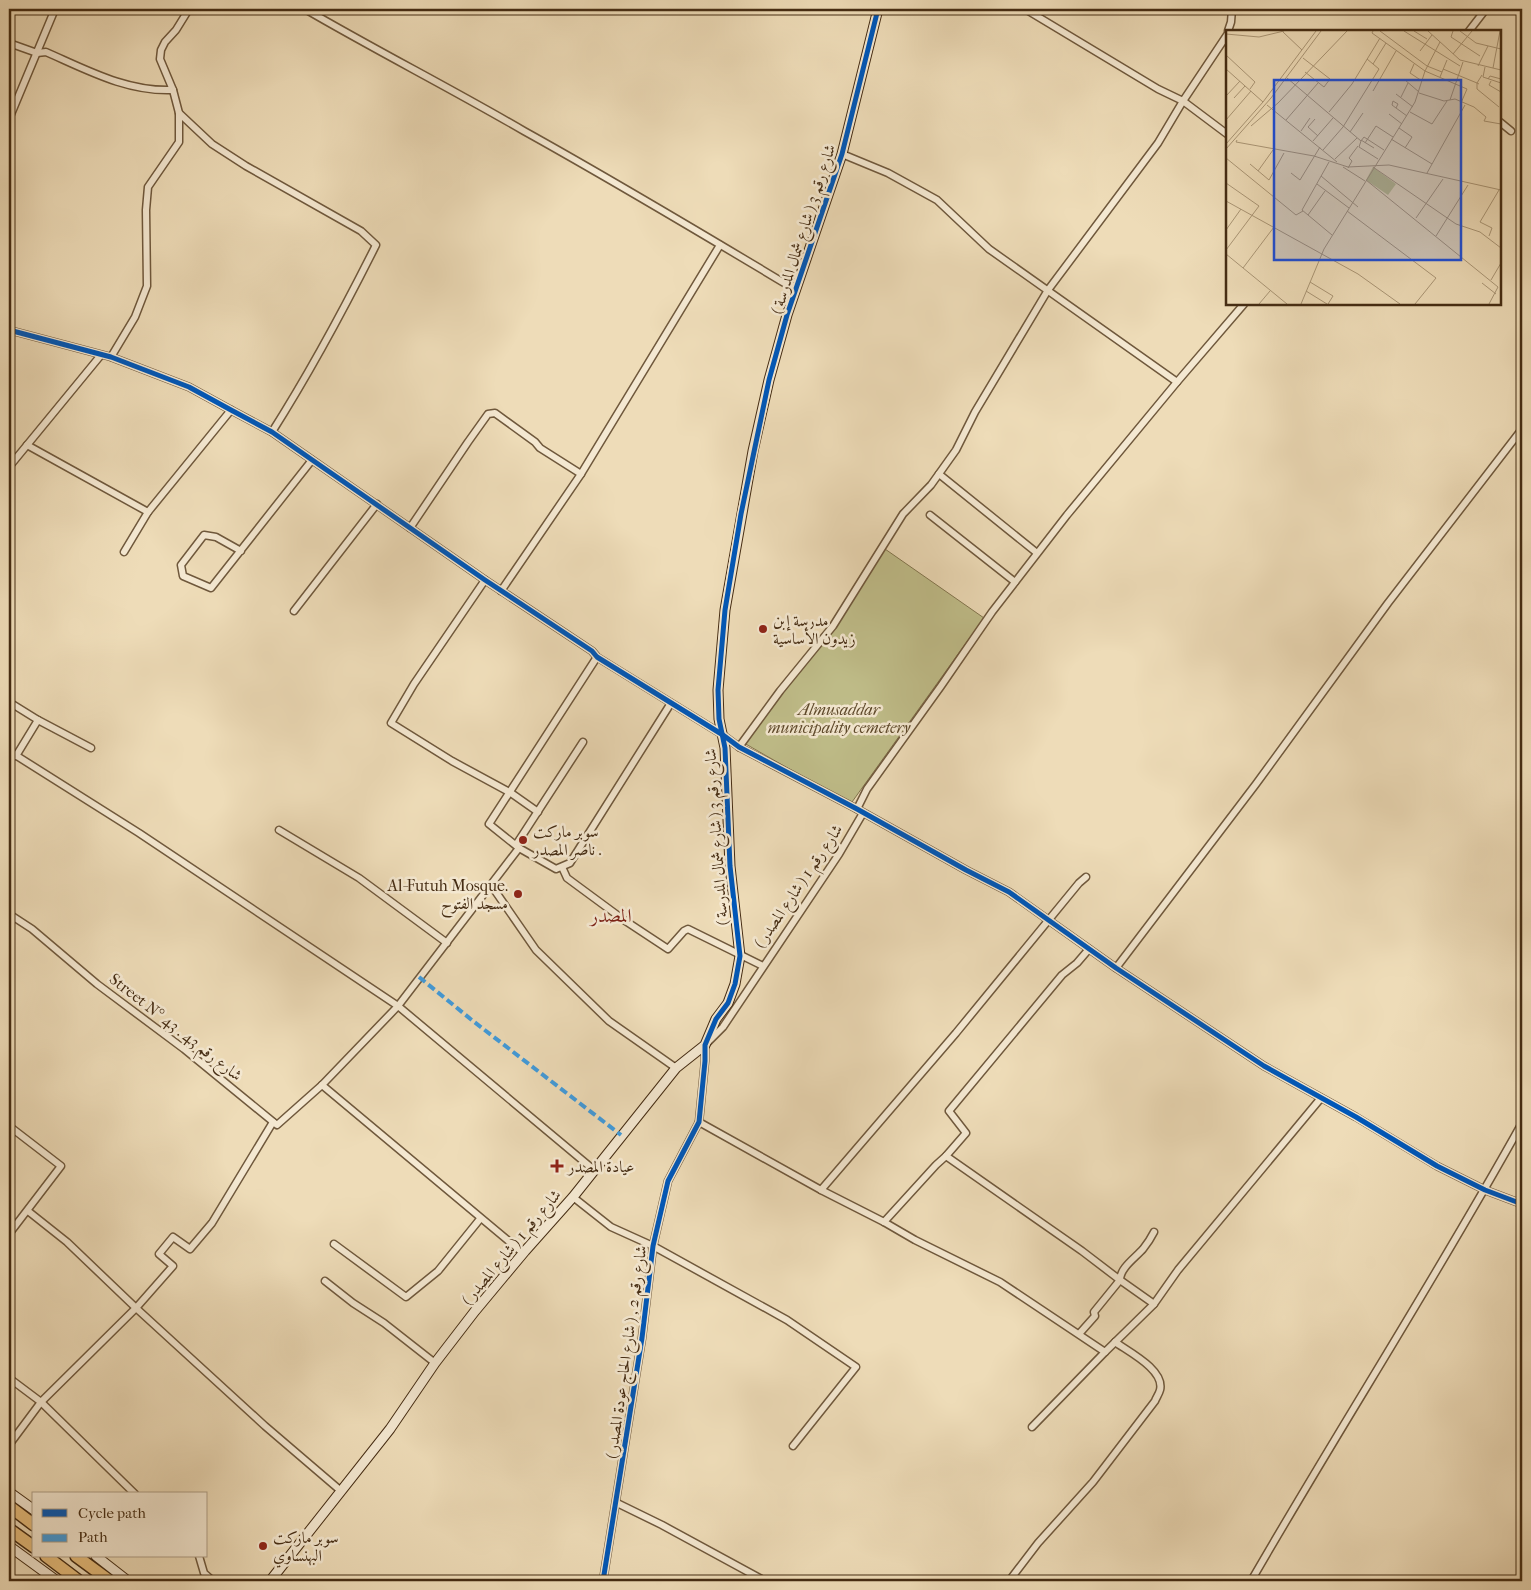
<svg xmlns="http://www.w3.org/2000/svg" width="1531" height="1590" font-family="'IM FELL French Canon',Amiri,serif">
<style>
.green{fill:#c0be8a;stroke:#82754e}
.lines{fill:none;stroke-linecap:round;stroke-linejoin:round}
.street-casing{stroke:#6f583c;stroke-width:9}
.secondary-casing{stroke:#452c13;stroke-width:11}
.highway-casing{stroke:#452c13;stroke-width:14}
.street{stroke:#f4e8d1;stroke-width:6}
.secondary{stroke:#f4e8d1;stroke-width:9}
.highway{stroke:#e7be7c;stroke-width:11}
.quiet{stroke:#409cde;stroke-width:4;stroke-dasharray:8 4;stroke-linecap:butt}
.cycleway-casing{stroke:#f4e8d1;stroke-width:8}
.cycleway{stroke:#0057b8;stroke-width:5}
.poi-dot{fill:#8f2418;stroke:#f4e8d1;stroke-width:2}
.labels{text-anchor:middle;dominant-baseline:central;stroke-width:5;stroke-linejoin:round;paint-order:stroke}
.street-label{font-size:16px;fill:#452c13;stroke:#f4e8d1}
.poi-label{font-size:16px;fill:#452c13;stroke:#f4e8d1;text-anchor:start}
.park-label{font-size:16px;font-style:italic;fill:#5e492b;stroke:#f4e8d1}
.quarter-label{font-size:19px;fill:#7a1f14;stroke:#f4e8d1}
.inset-road{fill:none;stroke:#aa9676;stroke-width:1}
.view{fill:#1d4ed8;fill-opacity:0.15;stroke:#1d4ed8;stroke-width:2.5}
.inset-edge{fill:none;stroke:#452c13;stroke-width:2.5}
</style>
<rect width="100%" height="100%" fill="#eedcb8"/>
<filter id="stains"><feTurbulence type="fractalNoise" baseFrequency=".004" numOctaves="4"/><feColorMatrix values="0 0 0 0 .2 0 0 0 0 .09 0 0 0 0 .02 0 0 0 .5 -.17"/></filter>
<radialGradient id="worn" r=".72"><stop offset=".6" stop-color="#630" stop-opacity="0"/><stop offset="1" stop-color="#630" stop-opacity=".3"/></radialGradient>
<!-- green -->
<path class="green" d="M885,549l99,69 -132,184 -7,-1 -101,-58 100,-128z"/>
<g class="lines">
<defs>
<g id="street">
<path d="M305,9c72,42 147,80 219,122 92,51 182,105 272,159"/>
<path d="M1025,9l133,80 25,12 44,33"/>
<path d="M1228,31l3,-9 1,-13"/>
<path d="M1469,31l17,-22"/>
<path d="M9,43l28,10 9,-1c41,18 81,40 127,38"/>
<path d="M179,113l33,31 34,22 115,65 15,14c-32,64 -66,127 -104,187"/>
<path d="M9,119l46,-110"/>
<path d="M1500,122l11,9"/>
<path d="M842,154l46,19 49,27 52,49 188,133"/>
<path d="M9,330l102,27 78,30 42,23 41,22 213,148 107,71 5,6 126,78 16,12 118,62 109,61 43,22 107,76 148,98 92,51 81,49 48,24 37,14"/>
<path d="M111,357l24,-40 12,-31 -1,-76 2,-23 31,-45v-29l-6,-23 -13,-31 1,-9 4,-8 11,-12 13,-21"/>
<path d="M27,445l121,67"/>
<path d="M9,467l92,-112"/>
<path d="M939,474l98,79"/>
<path d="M930,515l85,67"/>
<path d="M410,528l58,-86 20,-28 7,-1 40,29 5,6 41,26"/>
<path d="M241,551l-25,-14 -12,-2 -23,30 2,11 28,12 101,-128"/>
<path d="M124,552l24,-40 83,-102"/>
<path d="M485,580l-71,104 -23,39 61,38 59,32 27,19"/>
<path d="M501,591l80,-117 139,-229"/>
<path d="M294,611l83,-107"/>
<path d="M597,657l-108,167 30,24 37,21 14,-6 101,-160"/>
<path d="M9,702l29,18 53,28"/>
<path d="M739,747l41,-56 53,-65 70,-112 28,-29 25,-35 19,-38 73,-122 110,-147 25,-42 44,-66"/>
<path d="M9,751l130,82 259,173 196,164"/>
<path d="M16,756l22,-36"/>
<path d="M857,809l10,-20 74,-103 51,-74 75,-97 110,-133 67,-78"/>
<path d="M279,830l80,48 88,65"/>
<path d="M516,845l67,-103"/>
<path d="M562,867l5,11 57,42 44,29 16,-18 4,-2 75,37"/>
<path d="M491,885l45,65 73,71 67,47"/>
<path d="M9,914l23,15 65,55 87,65 93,76 45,-40 76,-79 121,-158"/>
<path d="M1116,968l140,-184 132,-181 134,-174"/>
<path d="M322,1085l201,168"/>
<path d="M699,1122l122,68 63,32 31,18 85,42 105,70 49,-48 24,-34 143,-172"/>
<path d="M9,1126l52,40 -52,68"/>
<path d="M946,1156l136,95 38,29 34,24"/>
<path d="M821,1190l135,-157 123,-150 7,-6"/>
<path d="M573,1197l38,30 42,19 134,74 69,47 -63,79"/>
<path d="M28,1211l39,31 69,66 129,118 76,65"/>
<path d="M884,1222l52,-57 10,-9 20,-23 -17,-22 113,-136 15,-12 12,-14"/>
<path d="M334,1244l72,53 32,-26 42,-52"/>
<path d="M325,1281l28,22 31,20 51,40"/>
<path d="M1079,1334l16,-18 -1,-4 26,-32c0,-12 15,-22 23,-31 4,-5 8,-11 11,-17"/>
<path d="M9,1378l32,24 94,92"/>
<path d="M1032,1427l73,-75"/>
<path d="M9,1445l32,-43 95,-94 37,-42 -14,-12 14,-17 17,12 22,-26 61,-101"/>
<path d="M617,1503l45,22 103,56"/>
<path d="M199,1556l5,17 9,8"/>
<path d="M603,1581l39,-243 11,-92 15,-65 31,-59 6,-61v-16l18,-18 116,-173 24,-41"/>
<path d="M1009,1581l29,-38 55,-61 62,-81c1,-3 4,-7 5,-11 5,-20 -31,-38 -45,-48"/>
<path d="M1251,1581c89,-154 185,-303 271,-458"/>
</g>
<g id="secondary">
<path d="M9,1492l25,18"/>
<path d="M9,1546l48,35"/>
<path d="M96,1556l32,25"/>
<path d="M270,1581l120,-152 45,-66 40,-52 50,-60 48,-54 103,-129 29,-23 11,-26 12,-16 7,-19 5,-28 -10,-90 -5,-118 -6,-29 -1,-29 7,-80 28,-159 16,-71 18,-65 55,-161 36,-145"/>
</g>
<g id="highway">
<path d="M9,1506l25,19"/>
<path d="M9,1529l25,18"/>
<path d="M46,1556l33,25"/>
<path d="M76,1556l34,25"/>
</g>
</defs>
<!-- street casing -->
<use href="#street" class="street-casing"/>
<!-- secondary casing -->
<use href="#secondary" class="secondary-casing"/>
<!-- highway casing -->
<use href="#highway" class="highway-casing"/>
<!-- street -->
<use href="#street" class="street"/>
<!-- secondary -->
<use href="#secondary" class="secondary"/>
<!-- highway -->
<use href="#highway" class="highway"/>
<!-- quiet -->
<path class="quiet" d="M419,977l54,44 148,114"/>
<defs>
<g id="cycleway">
<path d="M9,330l102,27 78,30 42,23 41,22 213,148 107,71 5,6 126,78 16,12 118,62 109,61 43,22 107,76 148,98 92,51 81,49 48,24 37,14"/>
<path d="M603,1581l39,-243 11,-92 15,-65 31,-59 6,-61v-16l11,-26 12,-16 7,-19 5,-28 -10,-90 -5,-118 -6,-29 -1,-29 7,-80 16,-96 28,-134 18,-65 55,-161 36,-145"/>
</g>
</defs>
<!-- cycleway casing -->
<use href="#cycleway" class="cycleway-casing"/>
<!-- cycleway -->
<use href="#cycleway" class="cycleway"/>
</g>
<!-- markers -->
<g class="poi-dot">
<circle cx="763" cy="629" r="5"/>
<circle cx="523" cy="840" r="5"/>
<circle cx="518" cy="894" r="5"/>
<path d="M554.5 1158.5h5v5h5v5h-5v5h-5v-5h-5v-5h5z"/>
<circle cx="263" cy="1546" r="5"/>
</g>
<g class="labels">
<!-- street labels -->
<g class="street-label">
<text transform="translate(803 229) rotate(-72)">شارع رقم 3 ( شارع شمال المدرسة )</text>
<text transform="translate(716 837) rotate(-94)">شارع رقم 3 ( شارع شمال المدرسة )</text>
<text transform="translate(798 886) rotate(-56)">شارع رقم 1 ( شارع المصدر )</text>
<text transform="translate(176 1027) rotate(38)">Street N° 43 . شارع رقم 43</text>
<text transform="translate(511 1247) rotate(-50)">شارع رقم 1 ( شارع المصدر )</text>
<text transform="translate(626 1352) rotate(-82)">شارع رقم 2 , ( شارع الحاج عودة المصدر )</text>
</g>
<!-- poi labels -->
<g class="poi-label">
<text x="773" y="620">مدرسة إبن<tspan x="773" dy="18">زيدون الأساسية</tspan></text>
<text x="533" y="831">سوبر ماركت<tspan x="533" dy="18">ناصر المصدر .</tspan></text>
<text x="508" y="885" text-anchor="end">Al-Futuh Mosque.<tspan x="508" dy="18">مسجد الفتوح</tspan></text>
<text x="568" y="1166">عيادة المصدر</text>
<text x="273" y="1537">سوبر ماركت<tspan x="273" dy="18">البهنساوي</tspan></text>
</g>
<!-- park labels -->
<g class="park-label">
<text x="839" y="709">Almusaddar<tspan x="839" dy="18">municipality cemetery</tspan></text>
</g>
<!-- quarter labels -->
<g class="quarter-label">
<text x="611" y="916">المصدر</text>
</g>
</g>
<!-- overview -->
<g transform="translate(1226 30)">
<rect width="275" height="275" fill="#eedcb8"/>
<path d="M147,137l23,17 -8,11 -22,-15z" fill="#c0be8a"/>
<path class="inset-road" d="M147,1l-1,2 53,38 42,18 -6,14M154,1l47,35 15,6M178,1l56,35M188,1l13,8M202,1l32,29 41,10M227,1l-2,6 29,19M234,1l16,12 25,6M57,2l19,18M0,4l33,3 25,-6M194,21l12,-16M227,24l19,-23M0,25l29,27 -5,7M77,28l27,21 -6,8 -19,-15M147,34l13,-21M188,34l-4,9 12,8M252,36l10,-20M259,37l-2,10 18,6M267,38l7,-37M0,39l37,33M217,39l34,14 5,-8M214,47l7,-17M61,48l74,63M262,49l2,-3 11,3M179,50l14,12M265,51l-2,4 12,7M253,54l-2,-1v6l22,18M147,61l23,-40M193,63l25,8 11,-2 19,8 12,10 -2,4 17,3M170,64l17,13M0,66l14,-15M175,67l7,-14M8,68l11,-12M224,70l13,-38M41,75l70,57M170,78l2,-4 -5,-3 -1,4 4,3 11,8M103,82l23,-28 28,-46M184,82l22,12 15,-23M163,84l13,10M89,89l-7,8 10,9M0,90l25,-29M60,90l32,-37M25,96l27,-23 69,-72M173,98l13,9 -7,11M75,101l9,-13M124,102l13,-19M165,109l41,25M11,110l-1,2 78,14 34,11 41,-2 112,25M135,110l13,8M87,111l20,-23M139,113l11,-17 17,11M0,114l37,-42 53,-71M0,119l45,-51 50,-67M97,120l20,-23 36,-58 -12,-10M0,128l70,57 7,-4M109,129l22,-21M152,129l-19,-12 2,-6 3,-4 20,13M103,132l-27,48 30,25M24,134l19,16 15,-27M117,137l22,14M147,137l83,57 24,8 21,16M122,138l4,-7 -3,-3 9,-12M32,141l15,-21M65,143l9,7 20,-33M201,143l38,-68M95,146l37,31M140,150l132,107 -9,17M0,153l33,23 -33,44M91,154l32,24M0,171l132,73 42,30M121,181l89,67 -21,26M82,185l17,-24M190,188l27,-39M0,200l15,-21M210,206l32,-51M263,206l3,-8 -12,-6 19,-32M0,224l61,50M17,238l31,-41M265,250l10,-17M84,252l23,14 -5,8M256,253l14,11M80,261l21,13M33,274l11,-13M75,274l23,-55 91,-147 10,-31 15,-29"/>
<path class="view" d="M48,50h187v180h-187z"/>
<rect width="275" height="275" class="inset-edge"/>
</g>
<!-- margin -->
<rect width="1531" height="1590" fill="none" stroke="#eedcb8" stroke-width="30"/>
<rect x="10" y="10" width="1511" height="1570" fill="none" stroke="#452c13" stroke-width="2.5"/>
<rect x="15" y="15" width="1501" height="1560" fill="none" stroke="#452c13"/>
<!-- legend -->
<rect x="32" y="1492" width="175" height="65" fill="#f4e8d1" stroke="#ae9d85"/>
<rect x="42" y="1509" width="25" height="8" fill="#0057b8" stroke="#ae9d85"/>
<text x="78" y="1518" font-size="15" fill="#452c13">Cycle path</text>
<rect x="42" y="1534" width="25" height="8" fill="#409cde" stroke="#ae9d85"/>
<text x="78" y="1542" font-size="15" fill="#452c13">Path</text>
<rect width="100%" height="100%" filter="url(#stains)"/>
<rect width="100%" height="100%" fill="url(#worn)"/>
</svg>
